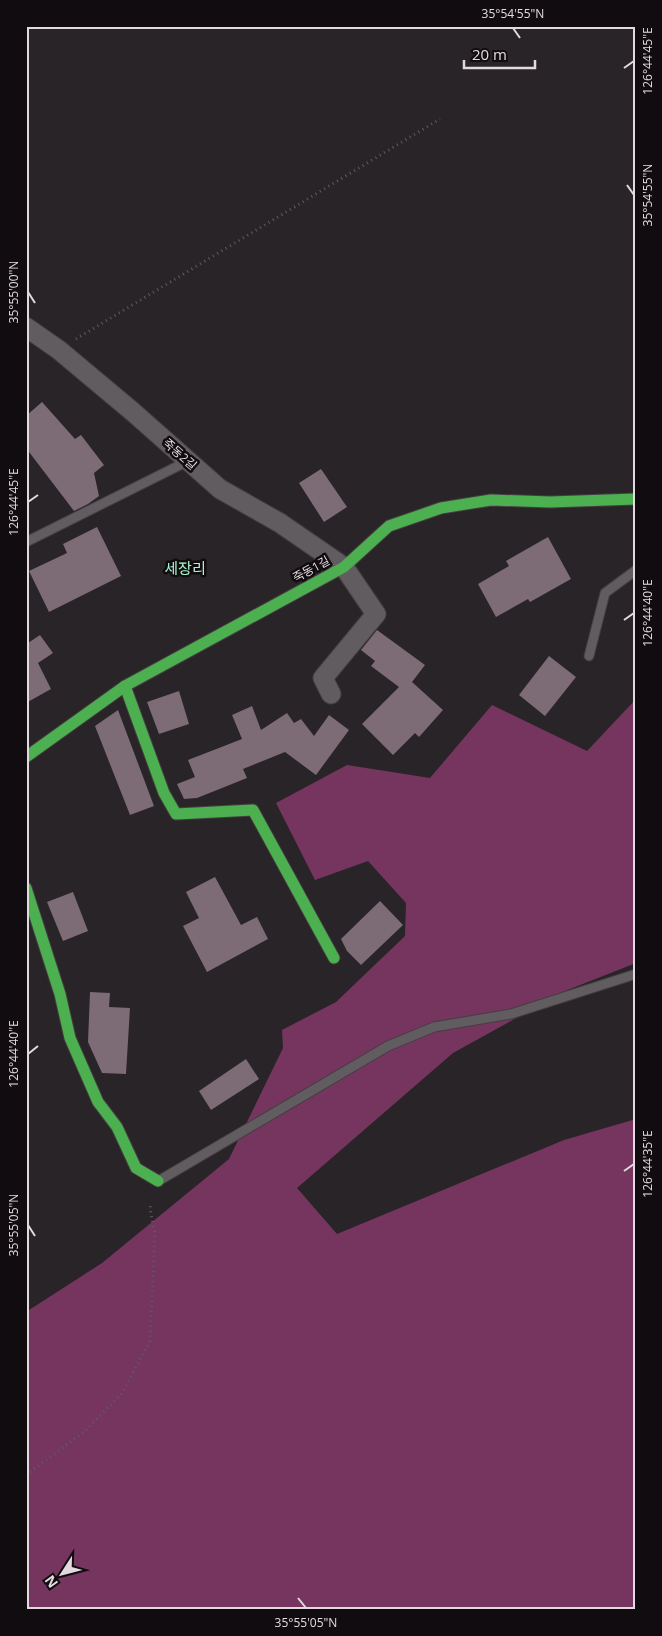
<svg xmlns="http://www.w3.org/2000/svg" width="662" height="1636" font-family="'Open Sans','Noto Sans KR',sans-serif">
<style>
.forest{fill:#76355f}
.building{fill:#7d6b76}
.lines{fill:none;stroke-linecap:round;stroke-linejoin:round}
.lane-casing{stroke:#443e41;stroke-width:11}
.street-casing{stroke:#443e41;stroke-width:21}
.fast-casing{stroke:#443e41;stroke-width:13}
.path{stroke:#605b5e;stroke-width:3;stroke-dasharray:1 4;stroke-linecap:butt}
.lane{stroke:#615c5f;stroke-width:9}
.street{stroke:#615c5f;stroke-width:19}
.fast{stroke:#4caf50;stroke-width:11}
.ticks{fill:none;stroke:#e2dade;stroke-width:2}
.labels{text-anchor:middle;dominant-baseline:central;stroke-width:5;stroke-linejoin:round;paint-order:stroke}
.street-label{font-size:12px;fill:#e2dade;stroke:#110c0f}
.quarter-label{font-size:15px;fill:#a2f7ce;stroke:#110c0f}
.neatline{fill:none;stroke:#e2dade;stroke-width:2}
.ticks-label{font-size:12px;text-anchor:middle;fill:#e2dade}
</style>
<rect width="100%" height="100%" fill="#292427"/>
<!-- forest -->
<path class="forest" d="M636,699v264l-71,28 -112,62 -156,135 40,46 227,-94 72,-21v491h-610v-298l76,-49 127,-104 54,-111 -1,-18 54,-28 69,-66 1,-33 -38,-42 -53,19 -39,-77 71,-38 83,13 62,-73 95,46z"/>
<!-- building -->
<g class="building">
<path d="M42,402l33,37 6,-4 23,30 -10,8 5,23 -11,8 -14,7 -48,-63v-32z"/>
<path d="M321,469l26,38 -23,15 -25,-39z"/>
<path d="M97,527l24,49 -72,36 -20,-41 38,-18 -4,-9z"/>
<path d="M548,537l23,42 -41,23 -2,-3 -32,18 -18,-33 31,-18 -3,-5z"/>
<path d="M377,630l48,35 -13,17 31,28 -24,27 -4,-4 -22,22 -31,-31 37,-37 -28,-21 4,-5 -14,-11z"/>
<path d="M40,635l13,18 -15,10 13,26 -25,14v-64l2,4z"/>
<path d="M549,656l27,21 -31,39 -26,-21z"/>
<path d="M179,691l10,33 -30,10 -12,-32z"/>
<path d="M252,706l9,24 26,-17 7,10 7,-4 13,17 15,-21 20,15 -33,45 -31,-23 -42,17 4,9 -50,20 -13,1 -7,-15 18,-7 -7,-17 54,-21 -10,-24z"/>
<path d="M118,710l36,96 -24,9 -35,-89z"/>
<path d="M215,877l26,48 16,-8 11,22 -61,33 -24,-46 16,-8 -13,-26z"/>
<path d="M73,892l15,39 -25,10 -16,-39z"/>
<path d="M380,901l23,24 -42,40 -14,-14 -6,-12z"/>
<path d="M90,992l20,1 -1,14 21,1 -4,66 -24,-1 -14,-31z"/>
<path d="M246,1059l13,20 -48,31 -12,-19z"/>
</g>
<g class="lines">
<defs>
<g id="lane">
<path d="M26,542l162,-81"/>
<path d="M589,656l16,-63 31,-23"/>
<path d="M160,1180l228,-134 46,-19 77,-13 125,-40"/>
</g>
<path id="street" d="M26,327l33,23 74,62 87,77 60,34 64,44 32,47 -53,64 8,16"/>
<g id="fast">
<path d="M125,686l39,107 12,21 77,-4 81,148"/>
<path d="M26,757l99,-71 219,-119 45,-41 52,-18 50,-8 59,2 86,-3"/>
<path d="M26,888l34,106 10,44 28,64 19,25 19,41 22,13"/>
</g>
</defs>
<!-- lane casing -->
<use href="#lane" class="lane-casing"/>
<!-- street casing -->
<use href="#street" class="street-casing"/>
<!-- fast casing -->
<use href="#fast" class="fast-casing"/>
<!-- path -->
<g class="path">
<path d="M76,339l364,-220"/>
<path d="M26,1475l59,-44 37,-38 28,-52 5,-107 -5,-25 1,-6"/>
</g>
<!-- lane -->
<use href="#lane" class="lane"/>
<!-- street -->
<use href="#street" class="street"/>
<!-- fast -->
<use href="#fast" class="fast"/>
</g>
<!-- ticks -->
<path class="ticks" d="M513,28l7,10M624,68l10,-7M627,185l7,10M28,292l7,11M28,502l10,-7M624,620l10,-7M28,1054l10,-8M624,1171l10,-7M28,1225l7,11M298,1598l8,10"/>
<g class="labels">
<!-- street labels -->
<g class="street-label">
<text transform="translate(180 454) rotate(41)">죽동2길</text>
<text transform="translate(311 569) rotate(-29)">죽동1길</text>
</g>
<!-- quarter labels -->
<g class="quarter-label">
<text x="185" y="568">세장리</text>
</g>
</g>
<!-- border -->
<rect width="662" height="1636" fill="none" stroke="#110c0f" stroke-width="55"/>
<!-- north arrow -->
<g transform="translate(62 1574) rotate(234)" stroke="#110c0f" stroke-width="4" paint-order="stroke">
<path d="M0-4L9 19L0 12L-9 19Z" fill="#e2dade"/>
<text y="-8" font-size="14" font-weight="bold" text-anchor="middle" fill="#e2dade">N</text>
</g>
<!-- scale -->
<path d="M464 60v8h71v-8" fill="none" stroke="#e2dade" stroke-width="2.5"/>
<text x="472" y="60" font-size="15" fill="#e2dade" stroke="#110c0f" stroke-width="4" paint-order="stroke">20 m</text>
<rect x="28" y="28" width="606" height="1580" class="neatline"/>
<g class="ticks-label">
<text x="513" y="18">35°54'55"N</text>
<text transform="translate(648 61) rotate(-90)" y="4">126°44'45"E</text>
<text transform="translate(648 195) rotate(-90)" y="4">35°54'55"N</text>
<text transform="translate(14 292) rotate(-90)" y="4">35°55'00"N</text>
<text transform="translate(14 502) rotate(-90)" y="4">126°44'45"E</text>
<text transform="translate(648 613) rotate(-90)" y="4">126°44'40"E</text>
<text transform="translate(14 1054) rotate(-90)" y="4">126°44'40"E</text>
<text transform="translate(648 1164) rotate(-90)" y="4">126°44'35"E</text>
<text transform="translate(14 1225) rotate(-90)" y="4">35°55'05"N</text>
<text x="306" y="1627">35°55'05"N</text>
</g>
</svg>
